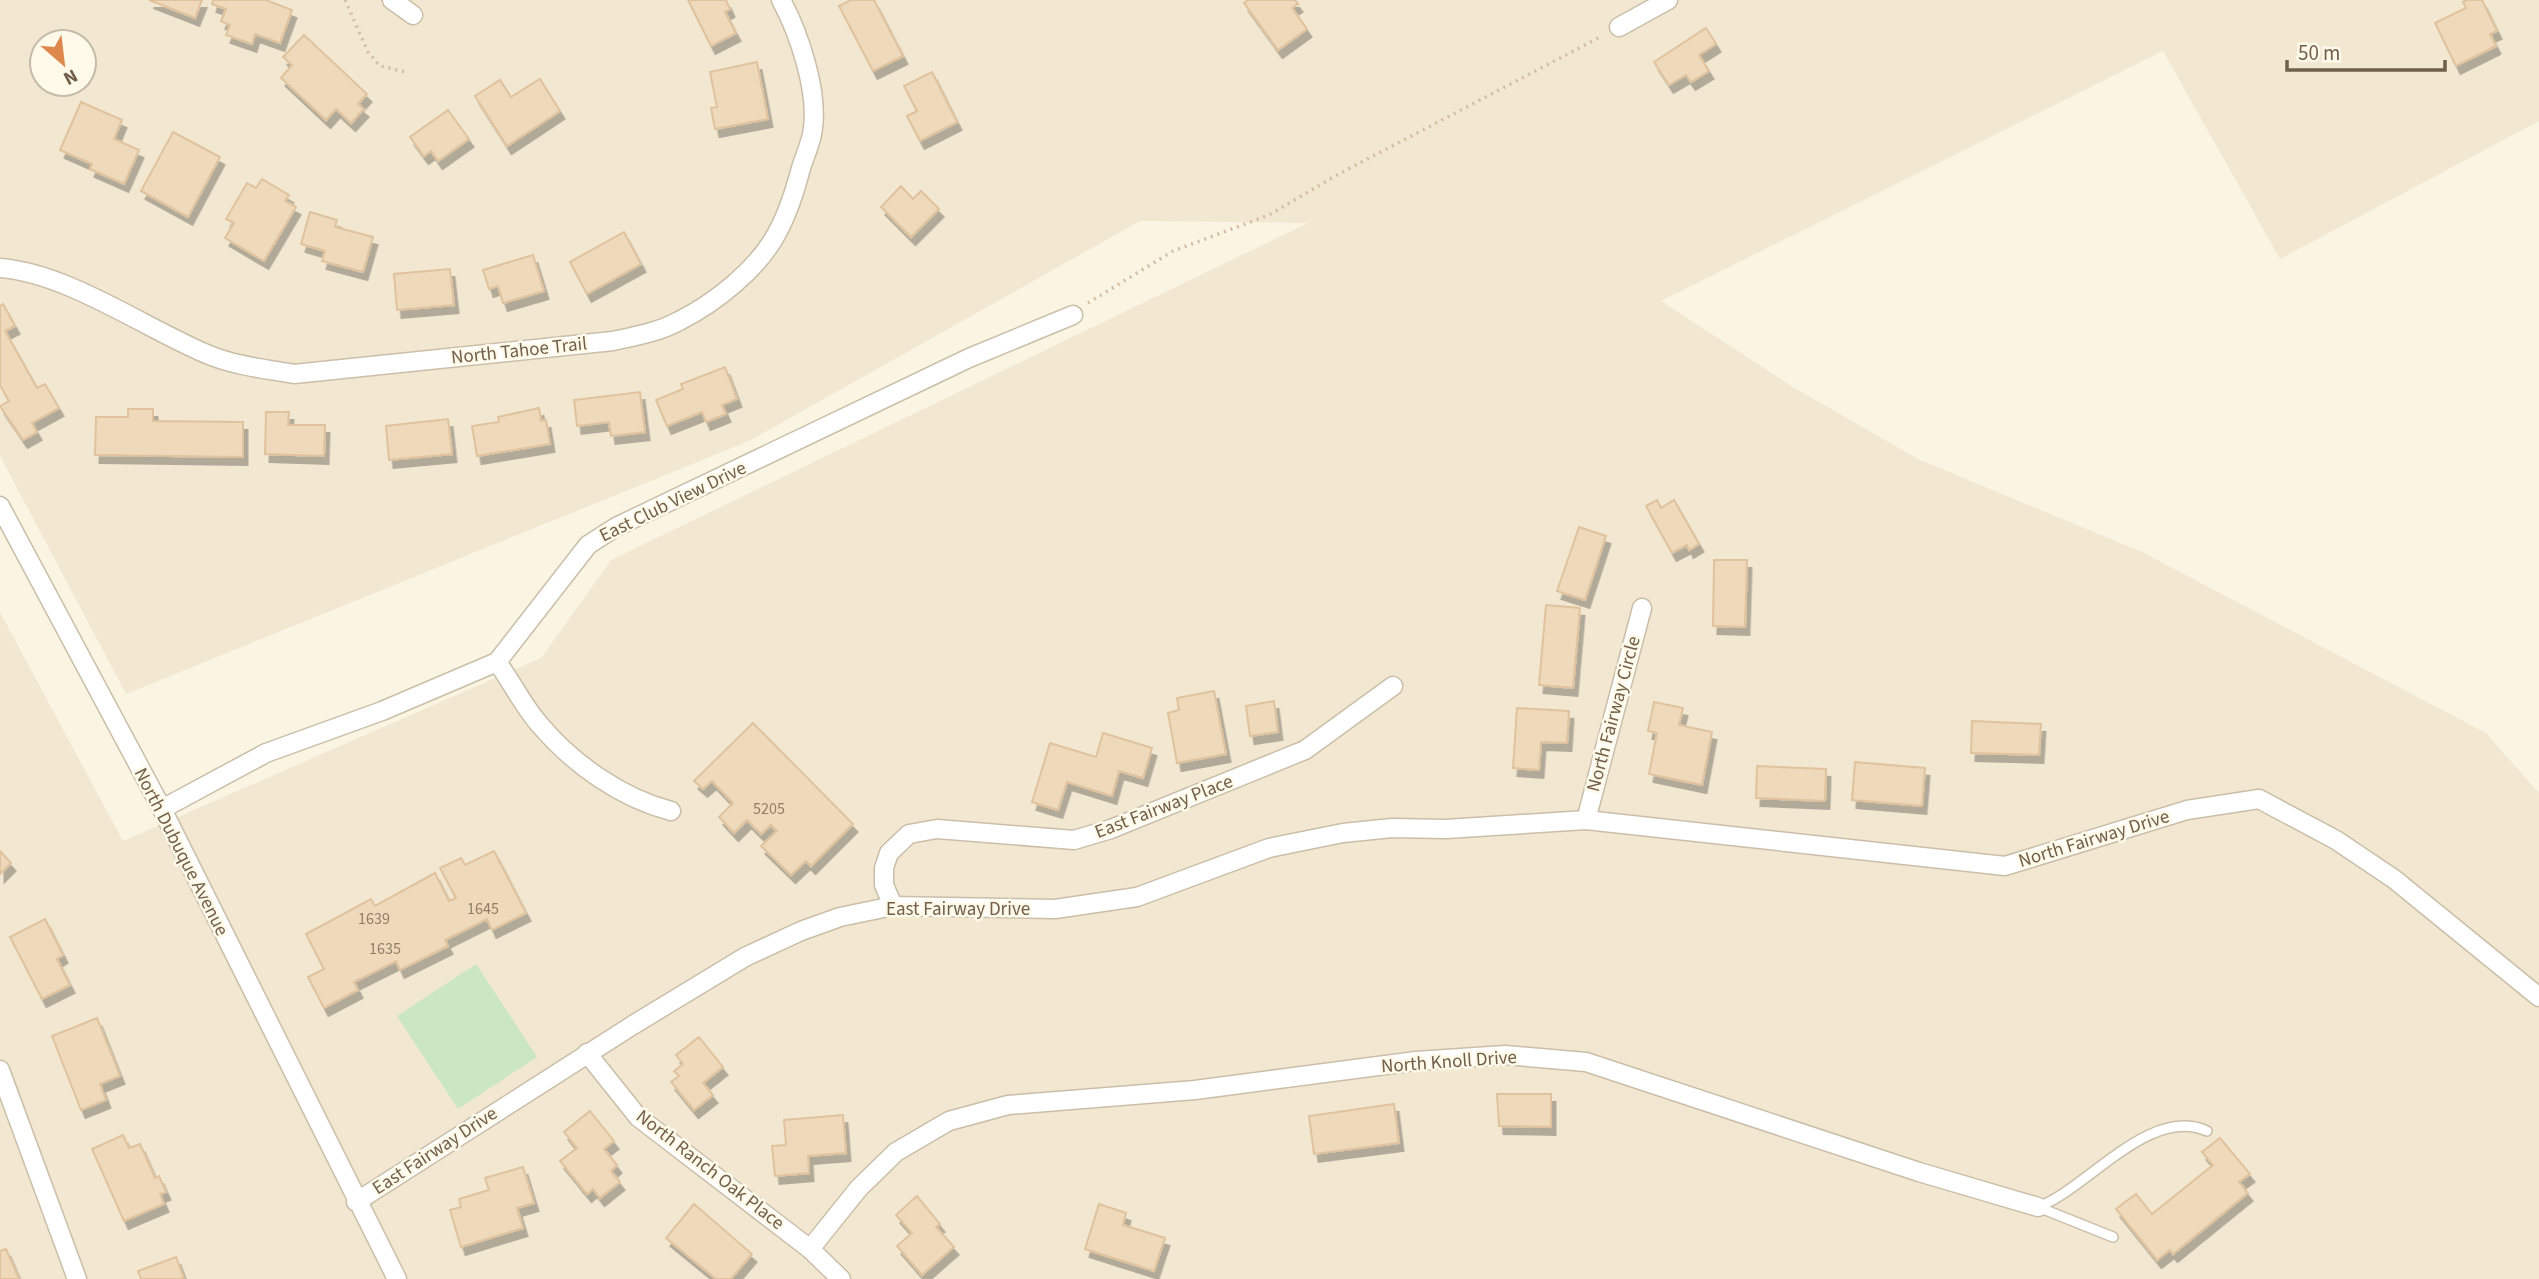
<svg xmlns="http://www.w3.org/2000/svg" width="2539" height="1279" font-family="'Source Sans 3',sans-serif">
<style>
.residential{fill:#f2e8d1;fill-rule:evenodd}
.green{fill:#cae7c2}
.building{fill:#eed9bb;stroke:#e0c29d;stroke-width:2;filter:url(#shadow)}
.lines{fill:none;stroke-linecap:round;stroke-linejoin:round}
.service-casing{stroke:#cabea9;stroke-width:12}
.minor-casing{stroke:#cabea9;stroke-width:21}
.path{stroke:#d3bc9f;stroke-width:3.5;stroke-dasharray:2 5;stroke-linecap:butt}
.service{stroke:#fff;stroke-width:9}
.minor{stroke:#fff;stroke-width:18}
.labels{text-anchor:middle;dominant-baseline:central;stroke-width:5;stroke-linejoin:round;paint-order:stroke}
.number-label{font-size:16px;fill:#907e66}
.street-label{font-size:19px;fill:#705f4a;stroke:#fef9e8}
</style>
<defs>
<filter id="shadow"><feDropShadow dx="4.5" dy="8" stdDeviation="0" flood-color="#0004"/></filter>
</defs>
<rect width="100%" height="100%" fill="#faf5e2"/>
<!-- residential -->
<path class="residential" d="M0,0h2539v121l-259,138 -117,-208 -502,250 132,86 125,72 224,93 344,181 53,60v486h-2539v-667l123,229 418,-183 70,-98 697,-337 -168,-2 -391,220 -623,253 -126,-238zM42,42h42v42h-42z"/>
<!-- green -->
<path class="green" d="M476,964l61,93 -79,52 -61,-93z"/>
<!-- building -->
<g class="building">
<path d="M149,0h53l-7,18z"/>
<path d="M213,0h53l26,10 -12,33 -25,-9 -3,10 -26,-9 4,-10 -9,-4 5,-12 -14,-5z"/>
<path d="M688,0h38l4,9 -5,3 11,21 -25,13z"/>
<path d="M851,0h23l29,56 -30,15 -34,-65z"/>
<path d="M1248,0h47l3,4 -6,4 15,21 -29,21 -34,-47z"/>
<path d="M2467,0h15l15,31 -7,3 6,12 -40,20 -21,-43 31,-15 -3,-6z"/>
<path d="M1706,28l10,16 -17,11 10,16 -18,11 -5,-7 -17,10 -15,-23z"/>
<path d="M304,35l63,59 -9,10 6,5 -13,14 -15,-14 -10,11 -45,-42 11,-13 -9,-8z"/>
<path d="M757,62l11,57 -53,10 -4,-21 6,-1 -7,-35z"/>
<path d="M932,72l25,50 -37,19 -13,-25 10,-5 -13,-25z"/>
<path d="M540,79l20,32 -53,35 -32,-50 25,-16 11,17z"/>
<path d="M81,102l41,18 -8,19 25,11 -15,34 -34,-15 2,-5 -32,-14z"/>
<path d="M448,110l21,29 -31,22 -7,-10 -7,5 -14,-19z"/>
<path d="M173,132l47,25 -32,60 -47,-26z"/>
<path d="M262,179l27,16 -4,6 11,6 -32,54 -39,-23 9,-15 -8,-4 21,-36 9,5z"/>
<path d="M901,186l12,13 8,-8 18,18 -28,28 -30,-30z"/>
<path d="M310,212l27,8 -2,7 38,10 -10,35 -41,-11 3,-10 -24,-7z"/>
<path d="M624,232l17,32 -54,30 -17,-32z"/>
<path d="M533,255l11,36 -41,12 -5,-17 -9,3 -6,-19z"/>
<path d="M450,269l4,36 -57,5 -3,-36z"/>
<path d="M3,304l12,22 -10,5 32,57 8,-4 14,24 -27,15 5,9 -14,8 -23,-34 9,-5 -9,-16v-79z"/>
<path d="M725,367l12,32 -15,6 4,9 -20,8 -4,-10 -35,14 -11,-26 27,-11 -2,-5z"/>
<path d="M640,392l5,40 -34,4 -2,-14 -32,4 -3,-26z"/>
<path d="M539,408l2,13 5,-1 4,24 -73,12 -5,-30 27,-4 -1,-5z"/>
<path d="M128,409h25v12l90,1v35l-148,-2 1,-38h32z"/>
<path d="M266,412h23l-1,13h37l-1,31 -59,-2z"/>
<path d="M448,419l4,35 -63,6 -3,-34z"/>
<path d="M1657,500l4,8 13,-8 25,44 -10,6 -2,-5 -15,8 -26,-47z"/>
<path d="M1579,527l27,9 -21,64 -28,-9z"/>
<path d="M1714,560h33l-2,67 -32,-1z"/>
<path d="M1546,605l34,3 -7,80 -34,-3z"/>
<path d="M1214,691l12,63 -49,9 -9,-50 11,-3 -2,-12z"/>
<path d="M1274,701l4,31 -28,4 -4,-30z"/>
<path d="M1654,702l29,6 -4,17 33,7 -10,53 -53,-11 8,-41 -9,-2z"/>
<path d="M1517,708l52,3 -2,32 -26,-1 -2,28 -26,-2z"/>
<path d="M1972,721l69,3 -2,31 -68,-2z"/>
<path d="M753,723l100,101 -42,42 -5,-5 -15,14 -30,-29 16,-15 -6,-6 -10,9 -14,-14 -13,13 -15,-16 14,-14 -21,-22 -9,8 -9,-8z"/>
<path d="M1103,733l49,15 -9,30 -24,-7 -7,25 -45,-14 -9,28 -26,-8 18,-59 46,14z"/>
<path d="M1855,762l70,6 -3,38 -70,-6z"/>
<path d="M1757,766l69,3 -1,32 -69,-3z"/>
<path d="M0,851l11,12 -11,11z"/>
<path d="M494,851l32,62 -34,17 -5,-11 -42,21 3,6 -48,24 -4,-9 -42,21 4,8 -34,18 -16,-31 16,-8 -18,-35 65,-35 4,7 60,-33 14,28 7,-3 -16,-30 21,-10 4,7z"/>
<path d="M45,919l18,36 -6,4 13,26 -28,14 -32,-62z"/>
<path d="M97,1018l23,58 -20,8 6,16 -25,10 -29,-74z"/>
<path d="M699,1037l24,30 -20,16 10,12 -19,15 -23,-28 8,-6 -5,-5 9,-7 -7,-9z"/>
<path d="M1497,1094h54v33l-52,-1z"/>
<path d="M1394,1104l5,39 -85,11 -5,-38z"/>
<path d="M590,1111l24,30 -10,8 13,16 -6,6 9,11 -20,16 -7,-9 -6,5 -27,-33 17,-13 -13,-16z"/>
<path d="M843,1115l3,38 -38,3 1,17 -34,3 -3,-30 14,-1 -2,-25z"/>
<path d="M123,1135l6,13 11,-4 15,34 4,-2 7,16 -6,2 4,10 -40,17 -32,-72z"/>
<path d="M2220,1138l30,36 -11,8 9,11 -75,61 -3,-4 -13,10 -41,-51 20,-15 16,20 61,-49 -11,-13z"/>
<path d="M523,1167l11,36 -17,5 6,20 -62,19 -11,-37 11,-3 -2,-8 30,-9 -4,-12z"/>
<path d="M917,1196l23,28 -4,3 18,20 -32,28 -25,-29 15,-13 -16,-18z"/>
<path d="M694,1204l58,50 -21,25h-15l-50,-41z"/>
<path d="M1099,1204l27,9 -3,12 42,13 -11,33 -69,-22z"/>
<path d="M6,1249l13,30h-19v-28z"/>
<path d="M176,1257l8,22h-43l-3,-8z"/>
</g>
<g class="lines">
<defs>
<g id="service">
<path d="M2038,1207c49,-18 112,-102 169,-76"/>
<path d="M2038,1207l75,30"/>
</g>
<g id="minor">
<path d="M392,0l21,15"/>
<path d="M1619,27l49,-27"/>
<path d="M0,268c68,5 146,61 209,87 27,11 57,14 85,19l319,-33c23,-5 46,-9 66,-20 36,-18 79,-52 98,-88 11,-20 18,-42 24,-65 4,-13 11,-27 12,-40 5,-38 -14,-95 -32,-128"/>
<path d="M0,506l162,303 235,470"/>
<path d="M497,662c15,20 26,44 43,63 33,39 81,73 131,86"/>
<path d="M162,809l104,-56 116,-42 115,-49 91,-117 28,-18 353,-169 104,-43"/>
<path d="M1586,820l56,-212"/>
<path d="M893,906l-9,-21v-17l5,-15 20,-19 28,-5 137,11 37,-11 194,-79 88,-64"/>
<path d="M587,1053l51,64 172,132 31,30"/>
<path d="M0,1070l77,209"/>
<path d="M356,1202l277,-177 112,-68 56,-26 39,-14 53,-11 162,3 82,-12 132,-49 74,-15 49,-5 54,1 140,-9 419,46 182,-56 72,-11 77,41 58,39 145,118"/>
<path d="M810,1249l49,-61 37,-36 53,-31 59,-16 187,-15 221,-29 89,-6 81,7 333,110 119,35"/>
</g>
</defs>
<!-- service casing -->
<use href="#service" class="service-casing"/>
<!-- minor casing -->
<use href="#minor" class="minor-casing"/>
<!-- path -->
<g class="path">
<path d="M345,0l23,52 12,14 26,6"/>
<path d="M1088,303l85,-52 96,-36 68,-40 265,-139"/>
</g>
<!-- service -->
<use href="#service" class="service"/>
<!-- minor -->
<use href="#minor" class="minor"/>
</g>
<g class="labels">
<!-- number labels -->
<g class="number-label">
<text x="769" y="809">5205</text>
<text x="483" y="909">1645</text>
<text x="374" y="919">1639</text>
<text x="385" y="949">1635</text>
</g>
<!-- street labels -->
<g class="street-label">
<text transform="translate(519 351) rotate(-6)">North Tahoe Trail</text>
<text transform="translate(673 502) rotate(-26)">East Club View Drive</text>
<text transform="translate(1614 714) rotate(-75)">North Fairway Circle</text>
<text transform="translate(1164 807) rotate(-21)">East Fairway Place</text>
<text transform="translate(2094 839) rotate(-17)">North Fairway Drive</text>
<text transform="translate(181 852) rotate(63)">North Dubuque Avenue</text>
<text x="958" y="909">East Fairway Drive</text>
<text transform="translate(1449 1062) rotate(-4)">North Knoll Drive</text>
<text transform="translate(435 1151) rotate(-33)">East Fairway Drive</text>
<text transform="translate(710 1170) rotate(38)">North Ranch Oak Place</text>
</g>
</g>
<!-- north arrow -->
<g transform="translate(63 63) rotate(152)"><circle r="33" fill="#fef9e8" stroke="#c5bba9" stroke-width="2"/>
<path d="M0-5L12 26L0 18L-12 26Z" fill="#de884e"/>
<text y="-10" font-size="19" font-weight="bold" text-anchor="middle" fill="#705f4a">N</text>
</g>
<!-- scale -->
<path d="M2287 60v10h158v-10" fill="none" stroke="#705f4a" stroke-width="3.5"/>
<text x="2298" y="60" font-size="21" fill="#705f4a" stroke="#fef9e8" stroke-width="5" paint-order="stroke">50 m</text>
</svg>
